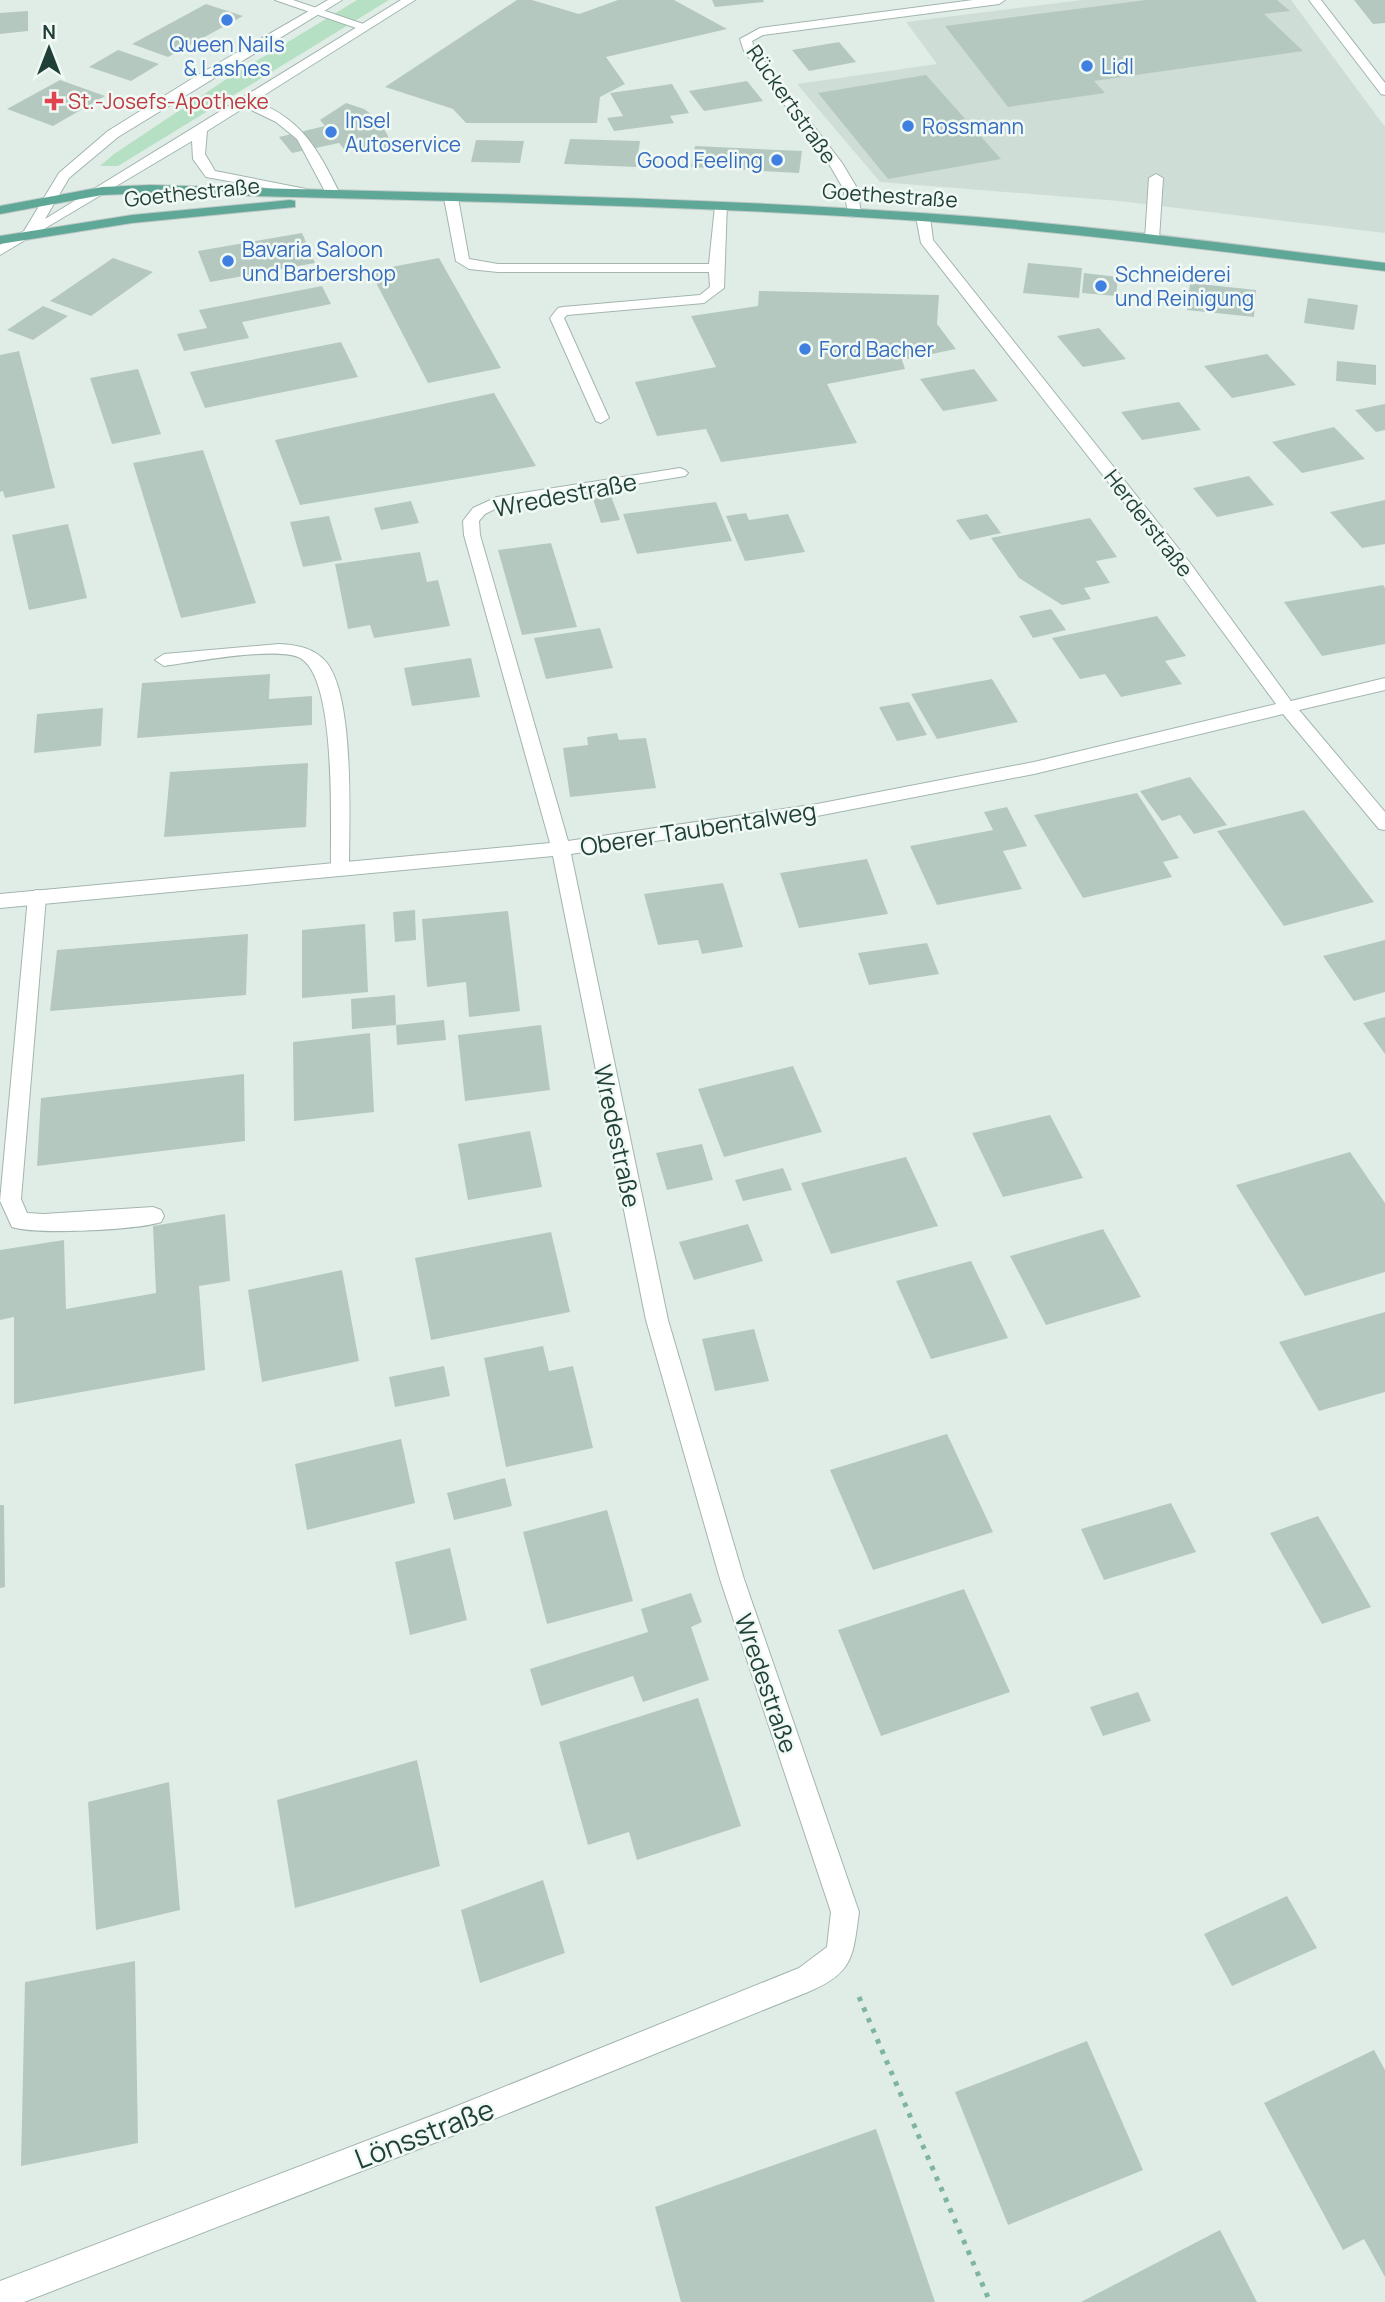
<svg xmlns="http://www.w3.org/2000/svg" width="1385" height="2302" font-family="Manrope,sans-serif">
<style>
.built{fill:#ceddd6}
.green{fill:#b6e0c3}
.building{fill:#b5c8c0}
.lines{fill:none;stroke-linecap:round;stroke-linejoin:round}
.service-casing{stroke:#a2b5af;stroke-width:2}
.minor-casing{stroke:#a2b5af;stroke-width:2}
.tertiary-casing{stroke:#a2b5af;stroke-width:2}
.primary-casing{stroke:#c0c9c7;stroke-width:2}
.path{stroke:#7db4a4;stroke-width:5;stroke-dasharray:4.5 7;stroke-linecap:butt}
.service{fill:#fff;fill-rule:evenodd}
.minor{fill:#fff;fill-rule:evenodd}
.tertiary{fill:#fff;fill-rule:evenodd}
.primary{fill:#5fa797;fill-rule:evenodd}
.shop-dot{fill:#3f7fe0;stroke:#f1f9f5;stroke-width:2.5}
.health-dot{fill:#e0444e;stroke:#f1f9f5;stroke-width:2.5}
.labels{text-anchor:middle;dominant-baseline:central;stroke-width:5;stroke-linejoin:round;paint-order:stroke}
.far-shop-label{font-size:21px;fill:#366cbe;stroke:#f1f9f5;text-anchor:start}
.far-health-label{font-size:21px;fill:#be3a42;stroke:#f1f9f5;text-anchor:start}
.far-street-label{font-size:21px;fill:#1f3f37;stroke:#f1f9f5}
.street-label{font-size:24px;fill:#1f3f37;stroke:#f1f9f5}
.near-street-label{font-size:28px;fill:#1f3f37;stroke:#f1f9f5}
</style>
<rect width="100%" height="100%" fill="#e0ede7"/>
<!-- built -->
<path class="built" d="M1082,0h209l94,127v106l-266,-32 -239,-19 -83,-98 140,-20 -31,-42z"/>
<!-- green -->
<path class="green" d="M357,0h32l-271,166h-18l14,-12 111,-74z"/>
<!-- building -->
<g class="building">
<path d="M517,0h15l47,14 39,-14h56l53,29 -121,28 19,27 -25,13 -3,26h-131l-13,-14 -68,-22z"/>
<path d="M712,0h51l1,2 -49,5z"/>
<path d="M1146,0h131l13,11 -26,3 39,37 -209,30 11,12 -97,14 -63,-81z"/>
<path d="M1354,0h31v23l-12,1z"/>
<path d="M206,4l37,12 -75,41 -36,-13z"/>
<path d="M28,11v20l-28,3v-21z"/>
<path d="M839,42l17,20 -47,9 -17,-21z"/>
<path d="M118,50l41,14 -28,17 -42,-14z"/>
<path d="M926,75l75,84 -113,20 -70,-86z"/>
<path d="M60,80l45,16 -52,30 -46,-17z"/>
<path d="M747,81l16,20 -59,10 -15,-20z"/>
<path d="M672,84l17,29 -19,3 4,7 -60,8 -7,-13 16,-2 -13,-23z"/>
<path d="M346,103l18,6 15,11 9,16v13h-44l-5,-6 -47,10 -13,-16 46,-11 -5,-6z"/>
<path d="M570,139l70,2 -4,26 -72,-3z"/>
<path d="M476,140l48,1 -4,22 -49,-1z"/>
<path d="M695,146l107,5 -3,22 -108,-6z"/>
<path d="M302,233l13,30 -105,19 -12,-31z"/>
<path d="M113,258l40,14 -62,44 -41,-15z"/>
<path d="M439,258l62,110 -73,15 -58,-112z"/>
<path d="M1028,263l54,5 -3,30 -56,-5z"/>
<path d="M1084,273l34,4 -2,19 -34,-3z"/>
<path d="M1190,283l66,7 -2,27 -67,-7z"/>
<path d="M322,286l9,18 -89,18 7,16 -65,13 -7,-17 30,-6 -8,-18z"/>
<path d="M759,291l180,4 -2,29 19,25 -54,11 3,9 -78,15 30,59 -136,19 -15,-33 -49,7 -22,-54 81,-15 -25,-51 67,-10z"/>
<path d="M1308,298l50,7 -4,25 -50,-7z"/>
<path d="M43,306l25,10 -35,24 -26,-10z"/>
<path d="M1099,328l27,31 -43,8 -26,-31z"/>
<path d="M341,342l17,35 -153,31 -15,-36z"/>
<path d="M19,351l36,137 -50,10 -2,-7 -3,1v-137z"/>
<path d="M1267,354l29,31 -64,13 -28,-32z"/>
<path d="M1337,361l39,4v20l-40,-4z"/>
<path d="M138,369l23,65 -49,10 -22,-66z"/>
<path d="M974,369l24,32 -55,10 -23,-32z"/>
<path d="M494,393l42,73 -236,39 -25,-65z"/>
<path d="M1179,402l22,28 -59,10 -21,-28z"/>
<path d="M1385,404v26l-9,2 -21,-22z"/>
<path d="M1334,427l31,32 -63,14 -30,-31z"/>
<path d="M203,450l53,153 -75,15 -48,-155z"/>
<path d="M1249,476l25,29 -57,12 -24,-29z"/>
<path d="M611,496l9,24 -19,3 -8,-24z"/>
<path d="M1385,500v44l-23,4 -32,-36z"/>
<path d="M411,501l8,22 -38,7 -7,-22z"/>
<path d="M716,502l16,39 -95,13 -14,-40z"/>
<path d="M746,513l3,7 39,-6 17,38 -60,9 -19,-45z"/>
<path d="M987,514l14,19 -31,7 -14,-20z"/>
<path d="M329,516l13,44 -39,7 -13,-45z"/>
<path d="M1090,518l27,39 -21,4 14,22 -26,5 7,11 -29,6 -43,-27 -28,-40z"/>
<path d="M68,524l19,74 -58,12 -17,-75z"/>
<path d="M551,543l26,84 -55,8 -24,-85z"/>
<path d="M420,552l7,30 11,-2 12,46 -76,12 -4,-13 -22,4 -13,-65z"/>
<path d="M1383,585l2,3v56l-63,12 -38,-54z"/>
<path d="M1051,609l15,21 -33,8 -14,-22z"/>
<path d="M1157,616l29,40 -21,5 17,23 -61,13 -16,-23 -25,5 -28,-41z"/>
<path d="M600,628l13,40 -67,11 -12,-41z"/>
<path d="M471,658l9,39 -68,9 -8,-38z"/>
<path d="M270,674l-1,25 43,-3v29l-175,13 5,-55z"/>
<path d="M992,679l26,43 -81,17 -26,-45z"/>
<path d="M909,702l18,33 -30,6 -18,-34z"/>
<path d="M103,708l-2,38 -67,7 3,-39z"/>
<path d="M617,733l2,7 27,-2 10,50 -86,9 -7,-49 25,-3 -1,-8z"/>
<path d="M308,763l-2,64 -142,10 6,-65z"/>
<path d="M1190,777l37,48 -33,9 -14,-19 -18,6 -22,-30z"/>
<path d="M1137,793l42,65 -16,4 9,15 -89,21 -49,-83z"/>
<path d="M1007,807l20,39 -24,5 19,38 -85,16 -27,-59 83,-16 -9,-18z"/>
<path d="M1304,810l70,92 -90,24 -67,-95z"/>
<path d="M867,859l21,55 -89,14 -19,-55z"/>
<path d="M723,883l20,64 -41,7 -4,-14 -40,5 -14,-51z"/>
<path d="M415,910l1,30 -21,2 -2,-30z"/>
<path d="M508,911l12,100 -51,6 -3,-35 -39,5 -5,-68z"/>
<path d="M365,924l3,68 -66,6v-68z"/>
<path d="M248,934l-2,61 -196,16 7,-61z"/>
<path d="M1385,940v52l-31,9 -31,-45z"/>
<path d="M927,943l12,31 -70,11 -11,-32z"/>
<path d="M395,995l1,30 -44,4 -1,-30z"/>
<path d="M1385,1017v37l-22,-31z"/>
<path d="M444,1020l2,20 -49,5 -1,-20z"/>
<path d="M541,1025l9,65 -85,11 -7,-66z"/>
<path d="M370,1033l4,79 -80,9 -1,-79z"/>
<path d="M793,1066l29,66 -98,25 -26,-68z"/>
<path d="M244,1074l1,67 -208,25 4,-68z"/>
<path d="M1050,1115l33,63 -80,19 -31,-64z"/>
<path d="M530,1131l12,56 -74,13 -10,-56z"/>
<path d="M702,1144l11,36 -46,10 -11,-37z"/>
<path d="M1350,1152l35,51v69l-80,24 -69,-111z"/>
<path d="M906,1157l32,69 -107,28 -30,-71z"/>
<path d="M783,1168l9,22 -49,11 -8,-21z"/>
<path d="M225,1214l5,67 -31,5 6,84 -191,34v-87l-14,3v-70l64,-10 2,69 90,-16 -3,-67z"/>
<path d="M748,1224l15,37 -69,19 -15,-38z"/>
<path d="M1103,1229l38,68 -95,28 -36,-69z"/>
<path d="M551,1232l19,80 -139,28 -16,-82z"/>
<path d="M971,1261l37,77 -77,21 -35,-78z"/>
<path d="M342,1270l17,91 -97,21 -14,-92z"/>
<path d="M1385,1312v80l-66,19 -40,-69z"/>
<path d="M754,1329l15,52 -54,10 -13,-52z"/>
<path d="M543,1346l6,25 24,-5 20,82 -87,19 -22,-109z"/>
<path d="M444,1366l6,30 -55,11 -6,-30z"/>
<path d="M947,1434l46,98 -120,38 -43,-100z"/>
<path d="M401,1439l14,64 -108,27 -12,-66z"/>
<path d="M505,1478l7,28 -58,14 -7,-27z"/>
<path d="M1171,1503l25,49 -92,28 -23,-51z"/>
<path d="M0,1505h4l1,82 -5,1z"/>
<path d="M607,1510l26,91 -86,23 -24,-92z"/>
<path d="M1318,1516l53,91 -49,17 -52,-91z"/>
<path d="M450,1548l17,72 -57,15 -15,-73z"/>
<path d="M964,1589l46,103 -129,44 -43,-106z"/>
<path d="M691,1593l11,29 -11,5 18,53 -66,22 -10,-26 -92,30 -11,-37 118,-37 -7,-23z"/>
<path d="M1138,1692l13,29 -48,15 -13,-29z"/>
<path d="M698,1698l43,128 -104,34 -8,-28 -41,13 -29,-103z"/>
<path d="M417,1760l23,106 -145,42 -18,-108z"/>
<path d="M169,1782l11,128 -84,20 -8,-128z"/>
<path d="M543,1880l22,73 -85,30 -19,-73z"/>
<path d="M1287,1896l30,52 -85,38 -28,-52z"/>
<path d="M135,1961l3,182 -117,23 4,-184z"/>
<path d="M1087,2041l56,129 -135,55 -53,-133z"/>
<path d="M1374,2050l11,20v207l-21,-38 -21,11 -79,-147z"/>
<path d="M876,2129l59,173h-254l-26,-95z"/>
<path d="M1220,2230l37,72h-176z"/>
</g>
<g class="lines">
<defs>
<g id="service">
<path d="M245,98c54,16 72,49 95,96l-2,3h-10l-31,-58 -21,-17 -35,-17 -2,-3z"/>
<path d="M1156,174l7,4 -4,61 -7,4 -7,-4 4,-61z"/>
<path d="M451,194l7,4 11,61 29,5h211l6,-58 2,-3h10l-3,85 -20,15 -137,12 -3,3 45,100 -8,5 -5,-2 -46,-103 8,-10 5,-1 137,-12 10,-8 -1,-15h-211l-29,-3 -13,-8 -12,-63z"/>
<path d="M279,644c18,1 36,4 48,19 28,37 22,158 22,206l-2,5h-14l-2,-5c-1,-40 7,-196 -33,-212 -27,-10 -103,5 -134,9l-9,-6 9,-6z"/>
<path d="M37,890l7,2 2,5 -25,302 6,14 17,1 109,-7 8,3 3,6 -3,6c-23,8 -126,13 -149,5l-12,-26 28,-304 2,-5z"/>
</g>
<g id="minor">
<path d="M275,0h18l79,27 -10,3z"/>
<path d="M973,0h32l-6,4 -236,31 -11,6 2,7 88,115 15,25 4,25 -7,4 -5,-1 -6,-28 -14,-24 -85,-113 -4,-12 20,-11z"/>
<path d="M1309,0h12l64,83v12l-4,-1z"/>
<path d="M923,213l7,4 3,23 257,323 101,138 94,-23v12l-86,20 86,102v18l-6,-1 -96,-115 -249,60 -217,42 -246,38 97,466 76,259 115,333c-6,44 -5,61 -51,80l-361,146 -423,164h-24v-21l447,-171 352,-142 28,-21 4,-35 -111,-333 -74,-259 -93,-464 -553,52v-14l550,-51 -86,-308 -1,-14 10,-13 24,-11 183,-29 5,2 3,3 -3,3 -184,30 -16,8 -6,7 1,14 88,306 249,-37 217,-42 242,-58 -98,-133 -257,-328 -5,-26z"/>
</g>
<path id="tertiary" d="M328,0h14l-224,137 -49,41 -24,41 356,-219h14l-208,131 -2,23 10,17 91,18v6l-100,-18 -13,-18 -1,-18 -192,114v-10l24,-14 35,-58 49,-42 90,-56z"/>
<g id="primary">
<path d="M150,185c257,8 515,10 771,28 155,10 310,31 464,50v8c-154,-18 -309,-39 -464,-50 -256,-18 -514,-20 -771,-28l-48,2 -102,19v-8l102,-19z"/>
<path d="M290,200l5,1v6l-163,16 -132,21v-8l132,-21z"/>
</g>
</defs>
<!-- service casing -->
<use href="#service" class="service-casing"/>
<!-- minor casing -->
<use href="#minor" class="minor-casing"/>
<!-- tertiary casing -->
<use href="#tertiary" class="tertiary-casing"/>
<!-- primary casing -->
<use href="#primary" class="primary-casing"/>
<!-- path -->
<path class="path" d="M859,1997l131,305"/>
<!-- service -->
<use href="#service" class="service"/>
<!-- minor -->
<use href="#minor" class="minor"/>
<!-- tertiary -->
<use href="#tertiary" class="tertiary"/>
<!-- primary -->
<use href="#primary" class="primary"/>
</g>
<!-- markers -->
<g class="shop-dot">
<circle cx="227" cy="20" r="7"/>
<circle cx="1087" cy="66" r="7"/>
<circle cx="908" cy="126" r="7"/>
<circle cx="331" cy="132" r="7"/>
<circle cx="777" cy="160" r="7"/>
<circle cx="228" cy="261" r="7"/>
<circle cx="1101" cy="286" r="7"/>
<circle cx="805" cy="349" r="7"/>
</g>
<path class="health-dot" d="M50.5 90.5h7v7h7v7h-7v7h-7v-7h-7v-7h7z"/>
<g class="labels">
<!-- far-shop labels -->
<g class="far-shop-label">
<text x="227" y="44" text-anchor="middle">Queen Nails<tspan x="227" dy="24">&amp; Lashes</tspan></text>
<text x="1101" y="66">Lidl</text>
<text x="345" y="120">Insel<tspan x="345" dy="24">Autoservice</tspan></text>
<text x="922" y="126">Rossmann</text>
<text x="763" y="160" text-anchor="end">Good Feeling</text>
<text x="242" y="249">Bavaria Saloon<tspan x="242" dy="24">und Barbershop</tspan></text>
<text x="1115" y="274">Schneiderei<tspan x="1115" dy="24">und Reinigung</tspan></text>
<text x="819" y="349">Ford Bacher</text>
</g>
<!-- far-health labels -->
<g class="far-health-label">
<text x="68" y="101">St.-Josefs-Apotheke</text>
</g>
<!-- far-street labels -->
<g class="far-street-label">
<text transform="translate(792 104) rotate(55)">Rückertstraße</text>
<text transform="translate(192 192) rotate(-6)">Goethestraße</text>
<text transform="translate(890 195) rotate(4)">Goethestraße</text>
<text transform="translate(1149 523) rotate(52)">Herderstraße</text>
</g>
<!-- street labels -->
<g class="street-label">
<text transform="translate(565 494) rotate(-11)">Wredestraße</text>
<text transform="translate(698 828) rotate(-9)">Oberer Taubentalweg</text>
<text transform="translate(618 1136) rotate(78)">Wredestraße</text>
<text transform="translate(767 1683) rotate(71)">Wredestraße</text>
</g>
<!-- near-street labels -->
<g class="near-street-label">
<text transform="translate(424 2133) rotate(-21)">Lönsstraße</text>
</g>
</g>
<!-- north arrow -->
<g transform="translate(49 49)" stroke="#f1f9f5" stroke-width="5" paint-order="stroke">
<path d="M0-5L12 26L0 18L-12 26Z" fill="#1f3f37"/>
<text y="-10" font-size="19" font-weight="bold" text-anchor="middle" fill="#1f3f37">N</text>
</g>
</svg>
